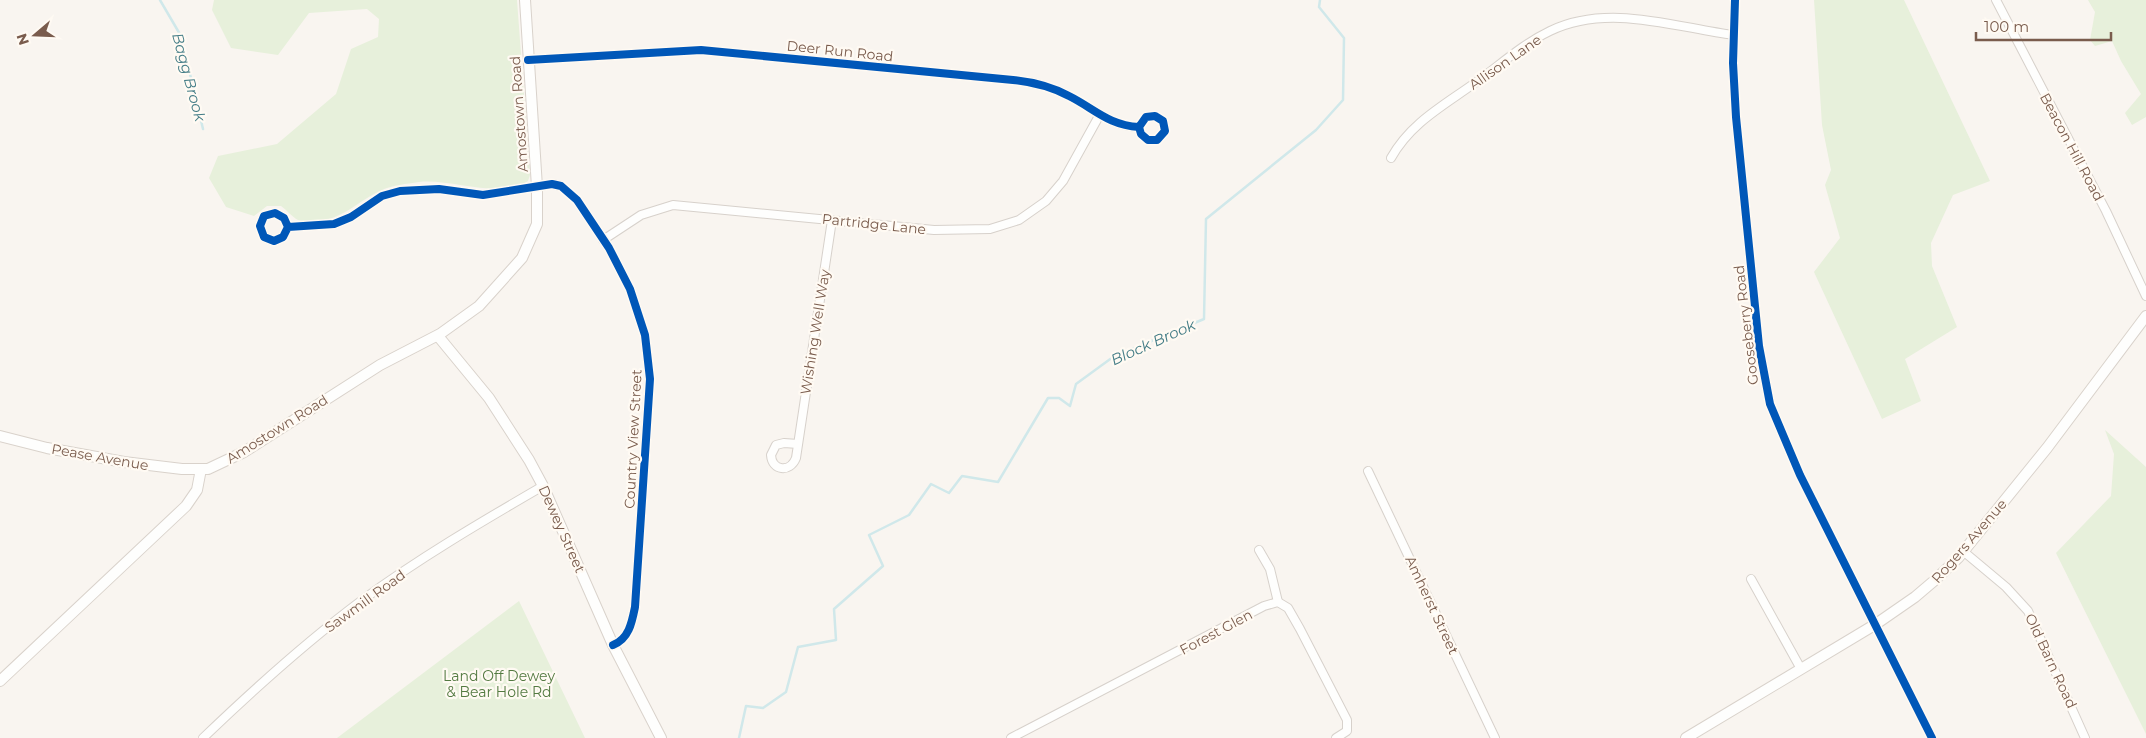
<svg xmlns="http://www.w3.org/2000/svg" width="2146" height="738" font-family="Montserrat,sans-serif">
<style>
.green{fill:#e7f0db}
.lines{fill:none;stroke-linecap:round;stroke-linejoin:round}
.stream{stroke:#d0e8ea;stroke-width:2.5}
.street-casing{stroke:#d7d1cb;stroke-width:10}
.secondary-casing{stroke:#d9d2cb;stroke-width:12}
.street{stroke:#fefefd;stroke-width:8}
.secondary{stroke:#fefefd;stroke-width:10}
.cycleway-casing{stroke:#fffaf3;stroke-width:11}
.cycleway{stroke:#0057b8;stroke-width:8}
.labels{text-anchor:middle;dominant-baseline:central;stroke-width:4.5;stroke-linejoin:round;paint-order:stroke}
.street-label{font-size:14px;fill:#7a5c4d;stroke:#fffaf3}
.park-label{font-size:14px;fill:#537a41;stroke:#fffaf3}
.water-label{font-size:15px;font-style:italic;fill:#437c86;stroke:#fffaf3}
</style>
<rect width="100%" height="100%" fill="#f9f5f0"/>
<!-- green -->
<g class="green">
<path d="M214,0h303l13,175 -2,6c-26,19 -78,-3 -109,1 -13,2 -26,3 -37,8 -25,11 -40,31 -68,31 -5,0 -12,1 -16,-1 -6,-3 -11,-10 -17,-14h-14l-13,10 -28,-9 -17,-29 9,-22 59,-12 59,-50 15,-45 27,-12 1,-18 -12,-10 -58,4 -31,42 -47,-7 -19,-38z"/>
<path d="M1814,0h90l86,181 -37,14 -22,48 1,23 25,61 -52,32 16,42 -39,18 -68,-147 26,-34 -15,-53 6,-15 -9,-45z"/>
<path d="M2088,0h58v117l-14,8 -7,-12 16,-19 -20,-33 -9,-20 -17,5 -5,-6 5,-28z"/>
<path d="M2105,430l41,37v267l-90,-181 55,-57 3,-42z"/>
<path d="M519,601l66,137h-248z"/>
</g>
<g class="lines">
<!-- stream -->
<g class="stream">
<path d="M160,0l21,36 22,93"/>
<path d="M739,738l7,-32 17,2 23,-16 12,-45 38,-7 -2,-31 49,-43 -14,-31 40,-20 22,-31 18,9 13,-17 36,6 50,-84h11l11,8 6,-22 37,-27 91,-38 2,-100 110,-89 27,-30 1,-62 -25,-31 1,-7"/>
</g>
<defs>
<g id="street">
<path d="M1735,0l-2,63 3,54 23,229 11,58 30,71 132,263"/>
<path d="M1996,0l110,211 40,85"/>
<path d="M528,60l173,-10 312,30c20,2 39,7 56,16 26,13 39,29 70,31l2,7 7,6h9l8,-9 -2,-10 -8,-5 -9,1 -7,10"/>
<path d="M1391,158c19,-34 50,-51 81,-73 26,-18 49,-40 78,-54 58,-28 124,-4 183,4"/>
<path d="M288,227l-5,10 -9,4 -10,-4 -4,-11 4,-10 11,-3 9,5 4,9 46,-3 17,-7 31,-21 18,-5 39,-2 44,6 69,-11 9,2 16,14 32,48 21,41 15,46 5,44 -15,228c-3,15 -6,32 -22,38"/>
<path d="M603,240l38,-25 32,-10 261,25 56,-1 29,-9 27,-19 17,-20 36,-65"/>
<path d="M798,444l-14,-1 -8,2 -5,10c1,16 19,18 25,3l36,-238"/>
<path d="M1368,471l127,267"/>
<path d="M1259,550l11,19 8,33"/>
<path d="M1963,551l43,36 22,24 57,127"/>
<path d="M1751,579l50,90"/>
<path d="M203,738c50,-48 102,-95 158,-137 57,-42 120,-79 182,-115"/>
<path d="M1011,738l253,-132 14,-4 10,6 12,21 47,91v11l-11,7"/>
</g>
<g id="secondary">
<path d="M438,336l51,62 40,62 14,26 70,159 48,93"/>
<path d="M0,436l47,12 77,14 58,7h26l36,-17 136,-87 60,-31 39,-28 43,-48 15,-34v-37l-12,-187"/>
<path d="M0,681l186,-175 11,-16 4,-21"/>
<path d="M1686,738l190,-114 39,-27 20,-17 23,-22 89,-110 99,-132"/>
</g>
</defs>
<!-- street casing -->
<use href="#street" class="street-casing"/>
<!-- secondary casing -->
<use href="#secondary" class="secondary-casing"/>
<!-- street -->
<use href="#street" class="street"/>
<!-- secondary -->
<use href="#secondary" class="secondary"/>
<defs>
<g id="cycleway">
<path d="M1735,0l-2,63 3,54 23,229 11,58 30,71 132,263"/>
<path d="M528,60l173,-10 312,30c20,2 39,7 56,16 26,13 39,29 70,31l2,7 7,6h9l8,-9 -2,-10 -8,-5 -9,1 -7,10"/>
<path d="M288,227l-5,10 -9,4 -10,-4 -4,-11 4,-10 11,-3 9,5 4,9 46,-3 17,-7 31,-21 18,-5 39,-2 44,6 69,-11 9,2 16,14 32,48 21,41 15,46 5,44 -15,228c-3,15 -6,32 -22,38"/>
</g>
</defs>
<!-- cycleway casing -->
<use href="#cycleway" class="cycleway-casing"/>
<!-- cycleway -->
<use href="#cycleway" class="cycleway"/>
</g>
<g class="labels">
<!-- street labels -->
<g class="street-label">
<text transform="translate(840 51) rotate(6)">Deer Run Road</text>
<text transform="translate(1505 62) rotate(-35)">Allison Lane</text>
<text transform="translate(519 114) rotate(-94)">Amostown Road</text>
<text transform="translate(2072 147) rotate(62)">Beacon Hill Road</text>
<text transform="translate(874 224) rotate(6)">Partridge Lane</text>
<text transform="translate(1746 325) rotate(-97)">Gooseberry Road</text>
<text transform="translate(815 332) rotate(-81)">Wishing Well Way</text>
<text transform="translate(277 429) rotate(-32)">Amostown Road</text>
<text transform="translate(633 439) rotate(-87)">Country View Street</text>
<text transform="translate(100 457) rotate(10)">Pease Avenue</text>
<text transform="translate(562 529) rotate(66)">Dewey Street</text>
<text transform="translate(1969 541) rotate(-49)">Rogers Avenue</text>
<text transform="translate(365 601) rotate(-36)">Sawmill Road</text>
<text transform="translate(1432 605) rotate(65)">Amherst Street</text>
<text transform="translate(1216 632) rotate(-28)">Forest Glen</text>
<text transform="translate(2051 661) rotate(65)">Old Barn Road</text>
</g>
<!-- park labels -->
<g class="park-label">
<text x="499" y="676">Land Off Dewey<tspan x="499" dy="16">&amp; Bear Hole Rd</tspan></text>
</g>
<!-- water labels -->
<g class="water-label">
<text transform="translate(189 77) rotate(75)">Bagg Brook</text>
<text transform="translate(1153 342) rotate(-24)">Block Brook</text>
</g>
</g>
<!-- north arrow -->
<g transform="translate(35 35) rotate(251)" stroke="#fffaf3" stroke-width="4" paint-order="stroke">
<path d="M0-4L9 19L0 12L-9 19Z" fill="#7a5c4d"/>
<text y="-8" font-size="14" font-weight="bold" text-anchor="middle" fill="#7a5c4d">N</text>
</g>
<!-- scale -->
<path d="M1976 32v8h135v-8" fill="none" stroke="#7a5c4d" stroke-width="2.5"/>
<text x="1984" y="32" font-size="15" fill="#7a5c4d" stroke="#fffaf3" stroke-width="4" paint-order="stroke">100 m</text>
</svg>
